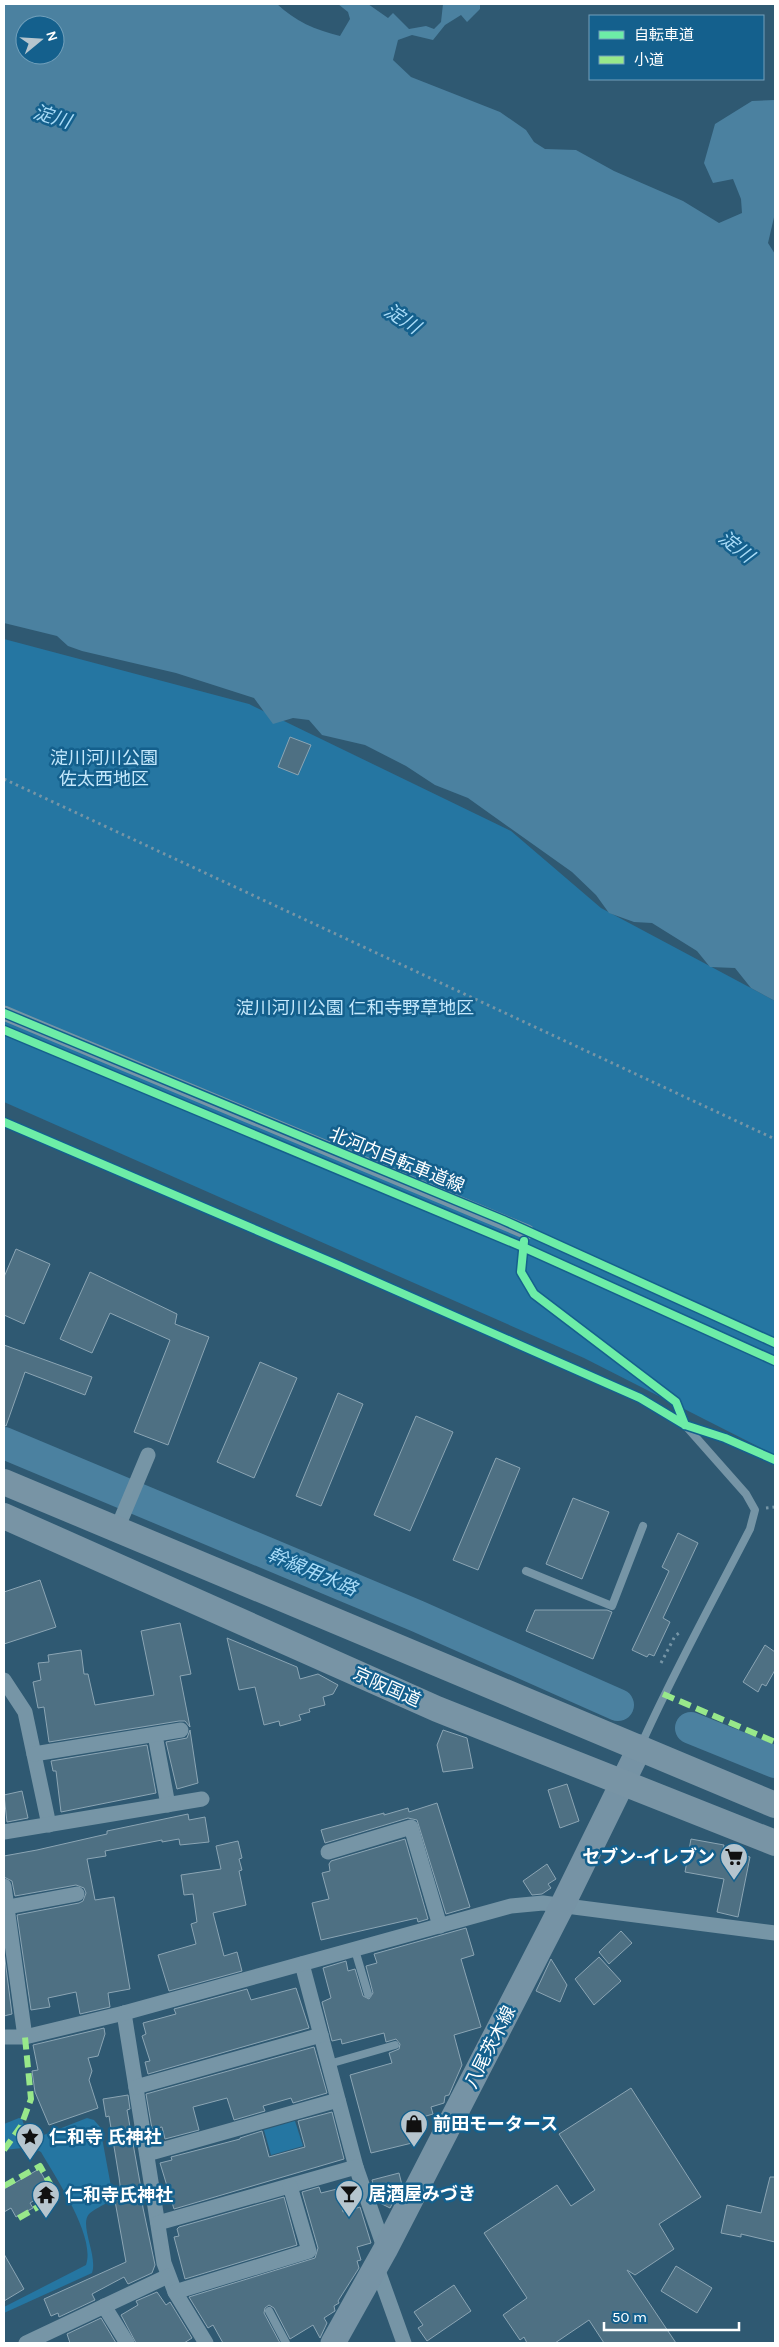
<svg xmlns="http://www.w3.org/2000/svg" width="779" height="2347" font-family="Karla,'Noto Sans JP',sans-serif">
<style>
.green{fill:#2576a2}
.water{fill:#4b81a0;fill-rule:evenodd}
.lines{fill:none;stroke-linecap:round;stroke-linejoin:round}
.river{stroke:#4b81a0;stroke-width:32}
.building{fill:#4e7083;stroke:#8ba5b4}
.path{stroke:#7695a6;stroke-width:3;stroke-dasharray:2.5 4;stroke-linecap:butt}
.service{stroke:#7695a6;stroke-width:8}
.minor{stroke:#7695a6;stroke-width:15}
.primary{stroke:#7693a5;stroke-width:25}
.trunk{stroke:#7894a5;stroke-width:26}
.quiet{stroke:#98e88a;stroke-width:6;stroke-dasharray:12 6;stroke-linecap:butt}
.cycleway-casing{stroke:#14608d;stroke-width:11}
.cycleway{stroke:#6deda7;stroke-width:8}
.labels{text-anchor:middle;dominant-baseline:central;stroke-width:5;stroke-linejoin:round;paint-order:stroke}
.park-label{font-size:18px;fill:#c4e8fc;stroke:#14608d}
.street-label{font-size:18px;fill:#fff;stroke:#14608d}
.poi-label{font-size:18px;font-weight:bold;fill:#fff;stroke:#14608d;text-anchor:start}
.water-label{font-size:19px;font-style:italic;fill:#a9dcf8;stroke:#14608d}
</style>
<rect width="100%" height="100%" fill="#2f5972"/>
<!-- green -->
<g class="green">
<path d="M4,639l245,65 262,127 90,77 174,93v454l-191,-97 -580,-256z"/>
<path d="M19,2118l3,1 6,18 8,1 51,-20 7,2 6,7 12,65 -2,9c-6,4 -16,8 -21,13 -10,11 9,42 3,59l-88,40v-6l82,-42c10,-29 -31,-88 -45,-113l-9,-5 -28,3v-26z"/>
<path d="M295,2121l8,25 -32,9 -7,-25z"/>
</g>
<!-- water -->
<path class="water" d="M4,4h273c18,17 38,26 63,32l10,-17 -2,-7 -10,-8h30l20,14 5,-5 16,16 17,-3 8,3 7,-7 2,-18h37v5l-13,13 -6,-7 -16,10 -12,15 -21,-5 -14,5 -5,20 18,17 89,35 26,18 8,12 11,7 31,1 38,21 69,30 36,22 23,-10 -1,-14 -8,-20 -20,4 -9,-20 11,-39 37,-23 23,-1v113l-7,30 7,11v747l-24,-13 -16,-20 -25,-1 -13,-16 -45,-28 -18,-1 -25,-9 -13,-18 -24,-23 -104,-74 -33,-13 -29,-19 -41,-21 -43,-10 -13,-15 -16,-2 -20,6 -19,-26 -78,-25 -94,-22 -14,-5 -11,-10 -53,-13zM25,25h30v30h-30z"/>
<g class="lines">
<!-- river -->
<g class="river">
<path d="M4,1443l413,173 201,89"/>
<path d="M691,1728l84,34"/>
</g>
</g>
<!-- building -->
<g class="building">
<path d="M290,737l21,8 -13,30 -20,-8z"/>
<path d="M16,1249l34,15 -26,60 -20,-9v-38z"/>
<path d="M90,1272l87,42 -2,10 34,13 -41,108 -34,-13 36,-92 -60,-27 -18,40 -32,-14z"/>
<path d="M4,1345l88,32 -7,18 -60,-23 -19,54 -2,-1z"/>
<path d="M260,1362l37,16 -43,100 -37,-16z"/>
<path d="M338,1393l25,11 -42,102 -25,-10z"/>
<path d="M416,1416l37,16 -43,99 -36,-16z"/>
<path d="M496,1458l24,10 -42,102 -25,-10z"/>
<path d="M573,1498l36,14 -27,67 -36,-15z"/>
<path d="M678,1533l20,10 -35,75 7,4 -16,34 -5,-2 -2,3 -15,-7 37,-79 -7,-4z"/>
<path d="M40,1580l16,47 -52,17v-52z"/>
<path d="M535,1610h72l5,2 -19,47 -67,-28z"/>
<path d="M180,1623l11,51 -11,2 10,51 -5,-6h-6l-130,21 -5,-35 -6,1 -5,-26 8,-2 -3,-17 11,-1 -1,-7 33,-5 3,24h4l7,31 59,-10 -13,-64z"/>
<path d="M227,1638l70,29 3,12 18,-5 20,11 -5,9 -10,3 2,8 -16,4 1,3 -11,3 2,5 -21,6 -1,-5 -15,4 -9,-38 -16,3z"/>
<path d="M765,1645l10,7v18l-9,16 -4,-2 -4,8 -15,-10z"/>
<path d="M190,1730l8,53 -21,6 -11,-47 21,-4z"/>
<path d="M443,1730l24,8 6,30 -30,4 -6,-27z"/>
<path d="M147,1745l9,48 -95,19 -5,-41h-3l-2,-10z"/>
<path d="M567,1784l12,37 -19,7 -12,-38z"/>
<path d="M22,1791l6,27 -21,4 -3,-27z"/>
<path d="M437,1803l33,104 -24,7 -29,-94 -9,-2 -83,25 -4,-13 63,-17v2l24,-7 1,4z"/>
<path d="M188,1814l1,6 16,-3 4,25 -29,3 -1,-6 -17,3v-2l-57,11 1,5 -19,3 8,41 19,-3 16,92 -22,4 2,14 -30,7 -4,-22 -28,6 2,9 -19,3 -14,-95 62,-12 4,-2 3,-8 -2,-5 -8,-3 -61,11 -3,-15 -8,-4v-21l33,-6 70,-16v-3z"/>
<path d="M405,1839l23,80 -10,3 -1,-4 -96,22 -9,-37 17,-4 -7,-26 8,-2 -1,-7 2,-3z"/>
<path d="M691,1839l33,6 -1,6 27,6 -12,60 -21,-5 7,-33 -39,-7z"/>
<path d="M238,1841l4,17 -3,1 3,11 -3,1 7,34 -33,8 11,43 13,-4 5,19 -73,20 -11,-36 38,-11 -5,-20 6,-2 -4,-28 -9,1 -3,-20 40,-6 -5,-23z"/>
<path d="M547,1864l9,15 -8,5 3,4 -9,6 -10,1 -9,-14z"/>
<path d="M466,1928l8,27 -13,4 20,68 -27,8 8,30 -13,30 -4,1 -1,7 -13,4 2,7 -24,7 3,22 -41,10 -21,-78 42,-12 -3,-10 10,-4 1,-5 -4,-5 -10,3 -2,-9 -42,11 -1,-5 -9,2 -10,-39 9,-4 -8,-30 23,-7 2,10 7,-2 8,27 6,3 4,-6 -7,-27 11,-3 -3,-9z"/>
<path d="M621,1931l11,12 -23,21 -10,-12z"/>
<path d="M4,1952l8,62 -8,2z"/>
<path d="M599,1957l22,24 -27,24 -19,-26z"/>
<path d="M551,1959l16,26 -7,17 -24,-11z"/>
<path d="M296,1988l13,40 -161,46 -3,-12 5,-1 -8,-25 4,-2 -3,-11 33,-9 -2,-5 73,-20 4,11z"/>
<path d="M104,2028l1,6 -7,22 -10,2 4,13 -3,9 9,28 -49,17 -14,-33 -3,-21 6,-1 -5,-25z"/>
<path d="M314,2047l13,46 -34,10 -2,-5 -28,8 2,5 -31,9 -7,-22 -34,9 6,23 -34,9 -3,-12 -10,2 -6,-35z"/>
<path d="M631,2088l70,109 -42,27 15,25 -39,26 -8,-5 49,73h-72l-15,-23 -34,23h-28l-3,-6 -4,3 -17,-25 24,-17 -43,-65 73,-48 14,21 24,-16 -36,-56z"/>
<path d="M128,2095l2,14 -3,1 15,84h-1l2,14 12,57 -3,8 -24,11 -4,-7 -32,17 3,6 -36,17 -1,-4 -7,3 -7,-17 82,-37 -11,-61 7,-1 -3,-23 -10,-61 -3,1 -3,-18z"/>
<path d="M332,2112l12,47 -170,50 -14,-46 12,-3 -1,-3 69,-18v-1l22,-7 7,26 36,-10 -7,-26z"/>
<path d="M39,2169l12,21 -21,13 3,5 -17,9 -5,-9 -7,4v-23z"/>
<path d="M399,2173l3,12 -12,23 -12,-6 -6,-22z"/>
<path d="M770,2177h5v65l-34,-8v3l-20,-4 6,-28 34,8z"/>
<path d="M319,2187l2,6 16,-4 6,23 17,-5 11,36 -14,4 4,13 -4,1 2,7 -21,33 1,2 -5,3 1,5 -11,7 3,5 -7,15 -7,-13 -23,14 -16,-31 -5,-3 -4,3 -1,5 16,30h-57l-10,-18 -5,3 -19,-31 126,-39 3,-10 -16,-56z"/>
<path d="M284,2197l13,48 -112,34 -11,-42 5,-1 -2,-7 2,-2z"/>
<path d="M4,2254l20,35 -20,12z"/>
<path d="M676,2266l36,22 -15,25 -36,-22z"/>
<path d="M454,2285l17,26 -44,30 -9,-13 5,-3 -9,-13z"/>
<path d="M157,2292l9,13 4,-3 22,36 -8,5h-48l-15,-28 17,-10 -2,-4z"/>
<path d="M101,2318l15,25h-46l-3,-9z"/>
</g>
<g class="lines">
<!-- path -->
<g class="path">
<path d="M4,779l771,360"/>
<path d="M766,1508l9,-1"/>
<path d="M661,1663l14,-27 7,-5"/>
</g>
<!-- service -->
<g class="service">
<path d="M4,1122l334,143 302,133 45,27 61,69 9,16 -5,19c-37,72 -76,142 -109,216"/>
<path d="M527,1232l-4,15 -2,25 13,22 142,108 9,23"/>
<path d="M526,1571l86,35 31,-80"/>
<path d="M355,1950l13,44"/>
<path d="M329,2064l66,-19"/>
<path d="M269,2311l17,32"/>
</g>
<!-- minor -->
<g class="minor">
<path d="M4,1013l523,219"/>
<path d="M117,1529l31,-74"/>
<path d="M4,1680l21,32 24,113"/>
<path d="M155,1735l13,70"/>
<path d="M34,1754l147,-24"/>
<path d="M4,1832l198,-33"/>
<path d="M328,1852l83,-25 29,99"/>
<path d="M4,1886l21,151"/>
<path d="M8,1907l69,-13"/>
<path d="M302,1964l54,203 29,83"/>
<path d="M124,2013l40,250 11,29 31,51"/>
<path d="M4,2037h21l99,-24 387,-107 32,-3 232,30"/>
<path d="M136,2087l185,-52"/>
<path d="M147,2154l191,-54"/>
<path d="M158,2223l198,-56"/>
<path d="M376,2265l28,78"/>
<path d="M175,2292l134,-41 -19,-65"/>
<path d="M104,2306l23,37"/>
<path d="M26,2343l142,-67"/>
</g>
<!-- primary -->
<path class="primary" d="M333,2343l52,-93 177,-344 78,-159"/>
<!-- trunk -->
<g class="trunk">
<path d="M4,1482l771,323"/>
<path d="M4,1516l433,193 338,134"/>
</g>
<!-- quiet -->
<g class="quiet">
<path d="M663,1694l112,48"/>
<path d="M4,2150l17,-24 10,-27 -6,-62"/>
<path d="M4,2186l36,-20 17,30 -40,23"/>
</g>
<defs>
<g id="cycleway">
<path d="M4,1013l499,207 272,123"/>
<path d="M4,1030l519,217 252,114"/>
<path d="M4,1122l334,143 302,133 45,27 40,13 50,22"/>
<path d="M524,1241l-3,31 13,22 142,108 9,23"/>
</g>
</defs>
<!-- cycleway casing -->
<use href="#cycleway" class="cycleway-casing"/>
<!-- cycleway -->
<use href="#cycleway" class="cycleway"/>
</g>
<!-- icons -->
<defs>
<symbol id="supermarket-pin" viewBox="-11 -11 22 30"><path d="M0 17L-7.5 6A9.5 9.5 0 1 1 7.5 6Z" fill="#b6c5ce" stroke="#14608d"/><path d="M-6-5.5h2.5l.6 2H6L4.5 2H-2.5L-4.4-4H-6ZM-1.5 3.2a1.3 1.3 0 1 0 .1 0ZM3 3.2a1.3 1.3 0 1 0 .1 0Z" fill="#111"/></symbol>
<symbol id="shop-pin" viewBox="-11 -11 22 30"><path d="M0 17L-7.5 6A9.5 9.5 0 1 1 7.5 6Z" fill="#b6c5ce" stroke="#14608d"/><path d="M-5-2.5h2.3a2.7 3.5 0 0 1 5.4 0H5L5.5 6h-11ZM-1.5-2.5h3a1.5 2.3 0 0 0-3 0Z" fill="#111"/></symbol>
<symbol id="sight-pin" viewBox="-11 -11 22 30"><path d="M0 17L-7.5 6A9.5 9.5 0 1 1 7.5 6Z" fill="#b6c5ce" stroke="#14608d"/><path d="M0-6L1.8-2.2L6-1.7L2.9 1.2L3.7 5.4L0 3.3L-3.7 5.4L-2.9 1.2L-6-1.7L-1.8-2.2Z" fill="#111"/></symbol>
<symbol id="bar-pin" viewBox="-11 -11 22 30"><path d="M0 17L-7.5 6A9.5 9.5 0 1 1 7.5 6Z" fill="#b6c5ce" stroke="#14608d"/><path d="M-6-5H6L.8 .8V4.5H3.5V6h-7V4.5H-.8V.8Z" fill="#111"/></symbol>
<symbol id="temple-pin" viewBox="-11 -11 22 30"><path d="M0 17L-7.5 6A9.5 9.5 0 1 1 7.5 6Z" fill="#b6c5ce" stroke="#14608d"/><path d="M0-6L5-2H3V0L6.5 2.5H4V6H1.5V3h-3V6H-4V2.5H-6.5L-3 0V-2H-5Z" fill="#111"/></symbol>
</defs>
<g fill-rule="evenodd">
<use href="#supermarket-pin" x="718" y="1841" width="32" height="43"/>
<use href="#shop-pin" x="398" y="2108" width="32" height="43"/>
<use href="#sight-pin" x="14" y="2121" width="32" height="43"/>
<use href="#bar-pin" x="333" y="2178" width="32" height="43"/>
<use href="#temple-pin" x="30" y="2179" width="32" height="43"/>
</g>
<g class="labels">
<!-- park labels -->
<g class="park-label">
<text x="104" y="758">淀川河川公園<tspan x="104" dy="21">佐太西地区</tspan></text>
<text x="355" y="1008">淀川河川公園 仁和寺野草地区</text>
</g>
<!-- street labels -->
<g class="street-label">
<text transform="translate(397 1160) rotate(22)">北河内自転車道線</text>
<text transform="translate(387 1687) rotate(24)">京阪国道</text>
<text transform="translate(490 2047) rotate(-63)">八尾茨木線</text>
</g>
<!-- poi labels -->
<g class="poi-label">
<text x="715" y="1857" text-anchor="end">セブン-イレブン</text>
<text x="433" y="2124">前田モータース</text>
<text x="49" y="2137">仁和寺 氏神社</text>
<text x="368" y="2194">居酒屋みづき</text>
<text x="65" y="2195">仁和寺氏神社</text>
</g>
<!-- water labels -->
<g class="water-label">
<text transform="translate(52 117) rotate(17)">淀川</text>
<text transform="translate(402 319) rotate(33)">淀川</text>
<text transform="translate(736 547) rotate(38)">淀川</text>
<text transform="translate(312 1572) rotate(23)">幹線用水路</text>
</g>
</g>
<!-- border -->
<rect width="779" height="2347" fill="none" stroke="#ffffff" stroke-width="10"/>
<!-- legend -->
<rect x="589" y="15" width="175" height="65" fill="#14608d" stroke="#72a0bb"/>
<rect x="599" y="31" width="25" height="8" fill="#6deda7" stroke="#72a0bb"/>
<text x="634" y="40" font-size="15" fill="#ffffff">自転車道</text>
<rect x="599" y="56" width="25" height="8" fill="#98e88a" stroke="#72a0bb"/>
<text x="634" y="65" font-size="15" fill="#ffffff">小道</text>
<!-- north arrow -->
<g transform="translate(40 40) rotate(72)"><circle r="24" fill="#14608d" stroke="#72a0bb"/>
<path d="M0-4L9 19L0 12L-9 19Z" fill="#b6c5ce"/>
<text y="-8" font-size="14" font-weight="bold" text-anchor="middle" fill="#ffffff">N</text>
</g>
<!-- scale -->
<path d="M604 2322v8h135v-8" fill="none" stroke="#ffffff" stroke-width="2.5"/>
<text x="612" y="2322" font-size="15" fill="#ffffff" stroke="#14608d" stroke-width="4" paint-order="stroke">50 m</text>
</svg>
